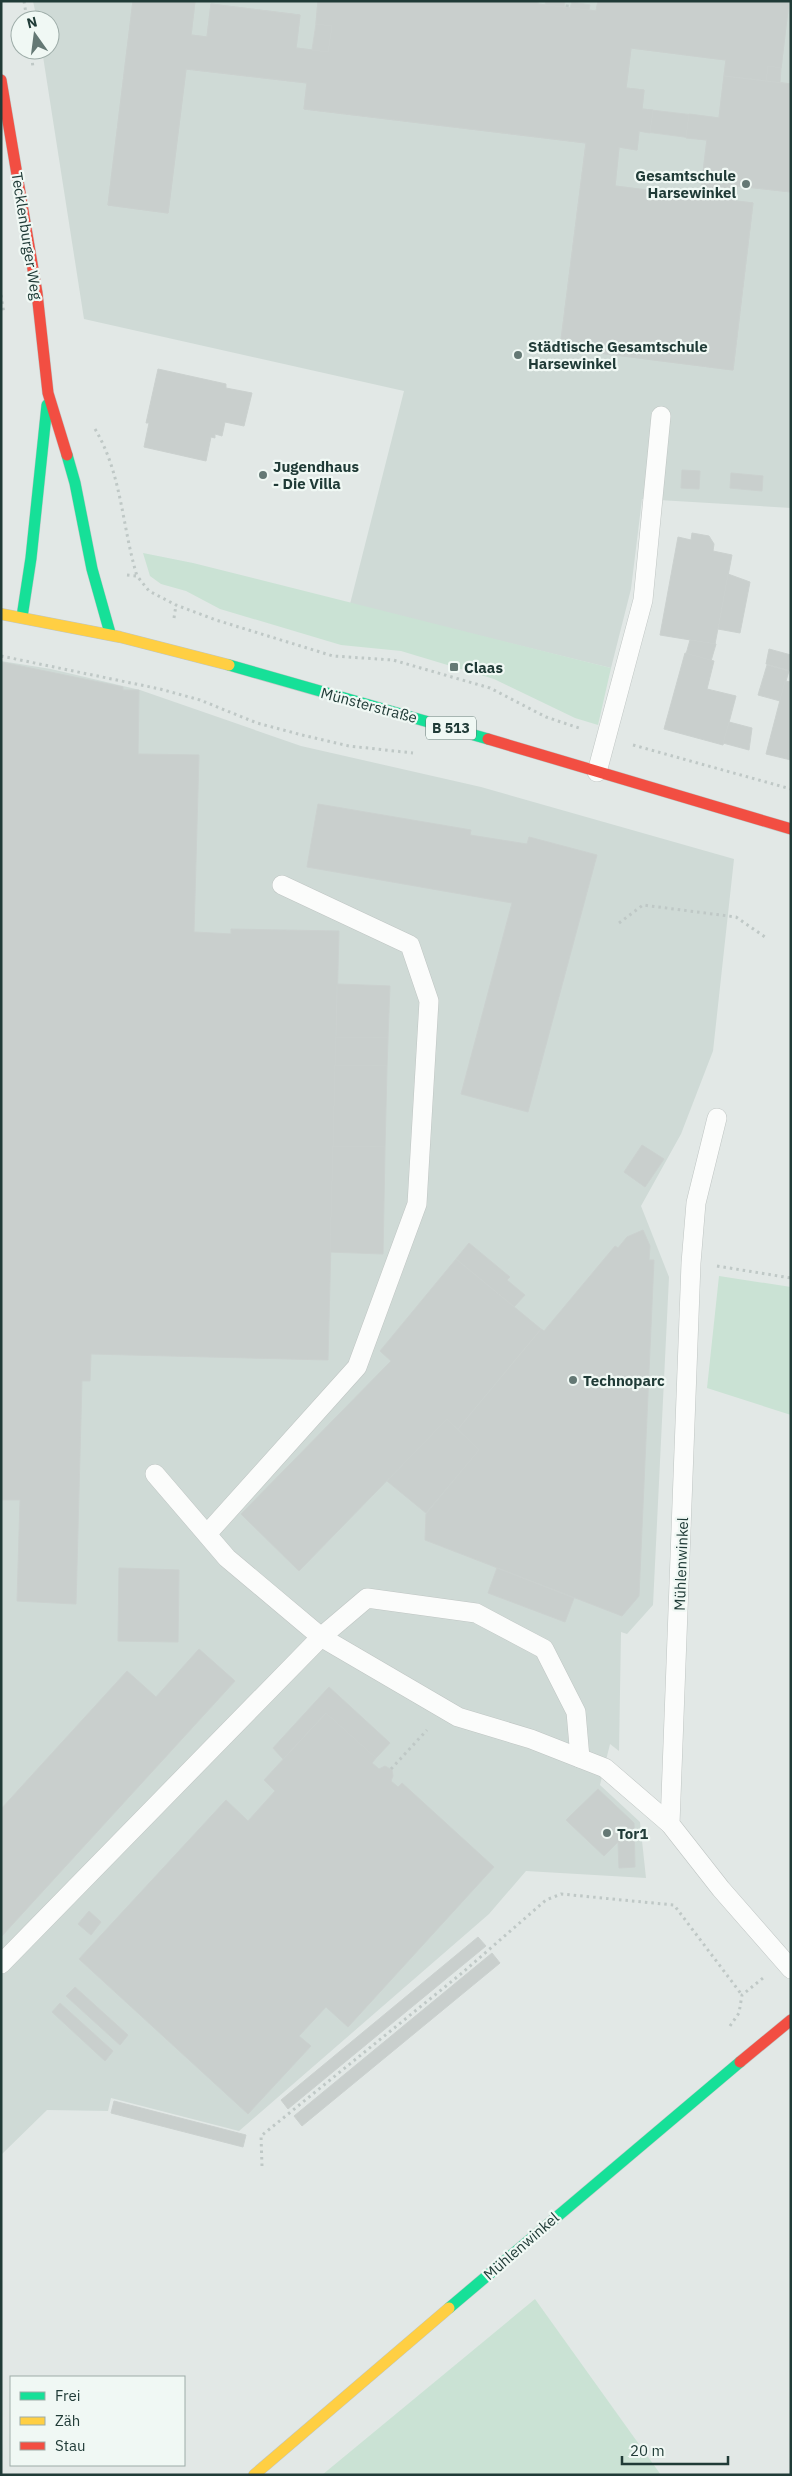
<svg xmlns="http://www.w3.org/2000/svg" width="792" height="2476" font-family="'IBM Plex Sans',sans-serif">
<style>
.built{fill:#cfdad6}
.green{fill:#cae2d4}
.building{fill:#c9cfcd;stroke:#cbd1cf;fill-rule:evenodd}
.lines{fill:none;stroke-linecap:round;stroke-linejoin:round}
.lane-casing{stroke:#bfc5c3;stroke-width:20}
.fast-casing{stroke:#bec6c4;stroke-width:12}
.slow-casing{stroke:#bec6c4;stroke-width:12}
.jam-casing{stroke:#bec6c4;stroke-width:12}
.path{stroke:#bfc8c6;stroke-width:3;stroke-dasharray:2.5 4;stroke-linecap:butt}
.lane{stroke:#fbfcfb;stroke-width:19}
.fast{stroke:#16e098;stroke-width:11}
.slow{stroke:#ffcf43;stroke-width:11}
.jam{stroke:#f24e42;stroke-width:11}
.poi-dot{fill:#647874;stroke:#f0f8f4;stroke-width:2}
.labels{text-anchor:middle;dominant-baseline:central;stroke-width:4.5;stroke-linejoin:round;paint-order:stroke}
.shield{fill:#f0f8f4;stroke:#5e7470;stroke-width:1}
.shield-label{font-size:14px;font-weight:bold;fill:#203b37}
.poi-label{font-size:15px;font-weight:bold;fill:#203b37;stroke:#f0f8f4;text-anchor:start}
.street-label{font-size:15px;fill:#203b37;stroke:#f0f8f4}
</style>
<rect width="100%" height="100%" fill="#e2e8e6"/>
<!-- built -->
<g class="built">
<path d="M33,1h758v507l-149,-9 -11,90 -20,79 -261,-64 54,-213 -320,-72 -42,-269h8v-30h-13z"/>
<path d="M1,661l50,8 89,21 161,56 180,41 253,72 -21,192 -32,83 -40,72 28,71 -16,328 -26,29 -6,-2 -2,119 -9,-7 -10,41 40,37 6,56 -120,-7 -37,43 -250,217 -128,-33 -3,13 -61,-1 -46,45z"/>
</g>
<!-- green -->
<g class="green">
<path d="M143,553l50,10 418,105 -13,57 -23,-7 -81,-39 -93,-28 -60,-6 -121,-36 -34,-18 -25,-7 -11,-8z"/>
<path d="M719,1276l72,11v128l-84,-27z"/>
<path d="M535,2299l126,176h-339z"/>
</g>
<!-- building -->
<g class="building">
<path d="M133,1h62l-4,34 16,2 4,-33 89,11 -4,33 32,4 4,-26 -16,-2 2,-23h220v3l58,7 2,-10h191l-8,67 -13,-2 -2,15 25,3v108l-54,-6 -2,15 18,2 -20,167 -173,-22 26,-205 -282,-34 3,-26 -121,-14 -18,144 -60,-8zM631,48l95,12 -7,58 -77,-9 2,-19 -18,-2zM639,131l68,9 -7,57 -85,-11 4,-39 18,3z"/>
<path d="M133,1h62l-4,34 16,2 4,-33 89,11 -4,33 32,4 4,-26 -16,-2 2,-23h220v3l58,7 2,-10h191l-8,67 -13,-2 -2,15 -42,-5 2,-16 -95,-12 -5,40 18,2 -2,19 11,1 -3,23 -11,-2 -2,19 -18,-3 -4,39 138,17 -20,167 -173,-22 26,-205 -282,-34 3,-26 -121,-14 -18,144 -60,-8z"/>
<path d="M546,1h19l-1,6 -19,-2z"/>
<path d="M572,2l18,3 -1,5 -19,-2z"/>
<path d="M316,24l16,2 -4,26 -16,-2z"/>
<path d="M768,66l13,2 -1,15 -14,-2z"/>
<path d="M724,76l67,8v108l-54,-6 -2,15 -35,-4 7,-57 -21,-2 3,-24 30,4z"/>
<path d="M158,369l68,15v4l26,5 -8,33 -19,-4 -3,14 -7,-2v4l-4,-1 -5,24 -62,-14 5,-24h-3z"/>
<path d="M682,470l18,1 -1,18 -18,-1z"/>
<path d="M731,473l32,3 -1,15 -32,-3z"/>
<path d="M692,533l17,3 5,8 -1,7 19,4 -17,89 -55,-9 18,-98 13,3z"/>
<path d="M728,574l22,8 -10,51 -22,-4z"/>
<path d="M690,640l26,4 -5,17 -25,-7z"/>
<path d="M769,649l22,6v16l-25,-7z"/>
<path d="M685,653l29,8 -7,28 29,7 -13,49 -59,-16z"/>
<path d="M1,662l122,25v3h16l-1,64 61,1 -5,177 37,2v-5l108,2 -11,429 -237,-6 -1,27h-8l-6,223 -59,-3 3,-101h-19z"/>
<path d="M767,665l22,6 -9,30 -22,-6z"/>
<path d="M785,681l6,1v78l-25,-6z"/>
<path d="M729,722l23,6 -3,22 -26,-7z"/>
<path d="M318,804l153,26 -1,5 57,9 2,-7 68,18 -69,257 -67,-18 51,-191 -205,-36z"/>
<path d="M337,984l53,2 -2,52 -52,-1z"/>
<path d="M336,1037l52,1 -1,28 -52,-1z"/>
<path d="M335,1065l52,1 -2,81 -52,-1z"/>
<path d="M642,1145l22,14 -19,28 -21,-15z"/>
<path d="M333,1146l52,1 -2,107 -53,-2z"/>
<path d="M643,1230l7,16 -1,14h5l-15,336 -17,20 -197,-76 1,-26 53,-64 -21,-21 83,-100 3,2 71,-85 3,2 9,-11z"/>
<path d="M469,1243l41,34 -3,3 18,15 -11,12 -58,-48z"/>
<path d="M456,1259l85,70 -83,100 -11,-10 -148,152 -58,-57 150,-153 -11,-10z"/>
<path d="M447,1419l32,31 -53,63 -39,-32z"/>
<path d="M119,1568l60,2 -1,72 -60,-1z"/>
<path d="M497,1568l77,30 -9,24 -77,-29z"/>
<path d="M199,1649l36,32 -234,256v-128l126,-138 29,26z"/>
<path d="M329,1687l61,56 -14,15 -50,-45 -43,46 -10,-11z"/>
<path d="M326,1713l50,45 -4,5 7,6 6,-3 7,4 1,6 -2,5 7,6 4,-4 92,84 -146,160 -22,-20 -27,29 12,10 -63,68 -169,-155 147,-159 22,21 27,-30 -11,-11z"/>
<path d="M598,1789l36,34 1,44 -16,1 -1,-26 -14,14 -38,-36z"/>
<path d="M89,1911l12,11 -10,13 -13,-11z"/>
<path d="M478,1937l8,9 -198,163 -7,-9z"/>
<path d="M492,1953l8,10 -198,163 -8,-10z"/>
<path d="M75,1987l53,48 -8,10 -54,-49z"/>
<path d="M60,2003l53,48 -8,10 -53,-49z"/>
<path d="M114,2101l132,34 -3,12 -132,-34z"/>
</g>
<g class="lines">
<defs>
<g id="lane">
<path d="M597,772l46,-172 18,-184"/>
<path d="M717,1118l-21,85 -5,60 -21,561 51,65 70,80"/>
<path d="M155,1474l72,84 94,79 137,80 73,22 74,29 65,56"/>
<path d="M207,1534l150,-167 60,-163 12,-203 -19,-56 -128,-60"/>
<path d="M1,1964l320,-327 46,-39 109,15 68,36 32,63 4,46"/>
</g>
<g id="fast">
<path d="M67,455l8,28 17,86 18,64"/>
<path d="M22,617l9,-59 16,-153"/>
<path d="M229,665l259,74"/>
<path d="M449,2308l291,-246"/>
</g>
<g id="slow">
<path d="M1,614l119,23 109,28"/>
<path d="M254,2475l195,-167"/>
</g>
<g id="jam">
<path d="M1,80l36,213 11,100 19,62"/>
<path d="M488,739l303,90"/>
<path d="M740,2062l51,-42"/>
</g>
</defs>
<!-- lane casing -->
<use href="#lane" class="lane-casing"/>
<!-- fast casing -->
<use href="#fast" class="fast-casing"/>
<!-- slow casing -->
<use href="#slow" class="slow-casing"/>
<!-- jam casing -->
<use href="#jam" class="jam-casing"/>
<!-- path -->
<g class="path">
<path d="M24,1l3,19"/>
<path d="M567,7l1,-6"/>
<path d="M31,50l2,18"/>
<path d="M1,295l3,19"/>
<path d="M95,429c27,45 27,98 42,147"/>
<path d="M127,575l10,1 12,15 27,14 40,15 117,36 60,4 97,28 56,29 33,11"/>
<path d="M174,618l2,-13"/>
<path d="M1,656l159,33 40,11 57,23 45,12 47,11 64,7"/>
<path d="M633,745l158,44"/>
<path d="M619,923l24,-18 93,12 29,20"/>
<path d="M717,1266l74,12"/>
<path d="M391,1769l36,-39"/>
<path d="M730,2026l9,-13 3,-18 21,-17"/>
<path d="M262,2166l-1,-30 201,-163 84,-73 15,-6 113,11 68,90"/>
</g>
<!-- lane -->
<use href="#lane" class="lane"/>
<!-- fast -->
<use href="#fast" class="fast"/>
<!-- slow -->
<use href="#slow" class="slow"/>
<!-- jam -->
<use href="#jam" class="jam"/>
</g>
<!-- markers -->
<g class="poi-dot">
<circle cx="746" cy="184" r="5"/>
<circle cx="518" cy="355" r="5"/>
<circle cx="263" cy="475" r="5"/>
<rect x="449" y="662" width="10" height="10" rx="2.5"/>
<circle cx="573" cy="1380" r="5"/>
<circle cx="607" cy="1833" r="5"/>
</g>
<g class="labels">
<!-- shield labels -->
<rect class="shield" x="426" y="716.5" width="50" height="23" rx="4"/>
<g class="shield-label">
<text x="451" y="728">B 513</text>
</g>
<!-- poi labels -->
<g class="poi-label">
<text x="736" y="175" text-anchor="end">Gesamtschule<tspan x="736" dy="17">Harsewinkel</tspan></text>
<text x="528" y="346">Städtische Gesamtschule<tspan x="528" dy="17">Harsewinkel</tspan></text>
<text x="273" y="466">Jugendhaus<tspan x="273" dy="17">- Die Villa</tspan></text>
<text x="464" y="667">Claas</text>
<text x="583" y="1380">Technoparc</text>
<text x="617" y="1833">Tor1</text>
</g>
<!-- street labels -->
<g class="street-label">
<text transform="translate(27 236) rotate(81)">Tecklenburger Weg</text>
<text transform="translate(369 705) rotate(15)">Münsterstraße</text>
<text transform="translate(681 1564) rotate(-88)">Mühlenwinkel</text>
<text transform="translate(521 2246) rotate(-41)">Mühlenwinkel</text>
</g>
</g>
<!-- border -->
<rect width="792" height="2476" fill="none" stroke="#203b37" stroke-width="5"/>
<!-- legend -->
<rect x="10" y="2376" width="175" height="90" fill="#f0f8f4" stroke="#9daca8"/>
<rect x="20" y="2392" width="25" height="8" fill="#16e098" stroke="#9daca8"/>
<text x="55" y="2401" font-size="15" fill="#203b37">Frei</text>
<rect x="20" y="2417" width="25" height="8" fill="#ffcf43" stroke="#9daca8"/>
<text x="55" y="2426" font-size="15" fill="#203b37">Zäh</text>
<rect x="20" y="2442" width="25" height="8" fill="#f24e42" stroke="#9daca8"/>
<text x="55" y="2451" font-size="15" fill="#203b37">Stau</text>
<!-- north arrow -->
<g transform="translate(35 35) rotate(346)"><circle r="24" fill="#f0f8f4" stroke="#9daca8"/>
<path d="M0-4L9 19L0 12L-9 19Z" fill="#647874"/>
<text y="-8" font-size="14" font-weight="bold" text-anchor="middle" fill="#203b37">N</text>
</g>
<!-- scale -->
<path d="M622 2456v8h106v-8" fill="none" stroke="#203b37" stroke-width="2.5"/>
<text x="630" y="2456" font-size="15" fill="#203b37" stroke="#f0f8f4" stroke-width="4" paint-order="stroke">20 m</text>
</svg>
